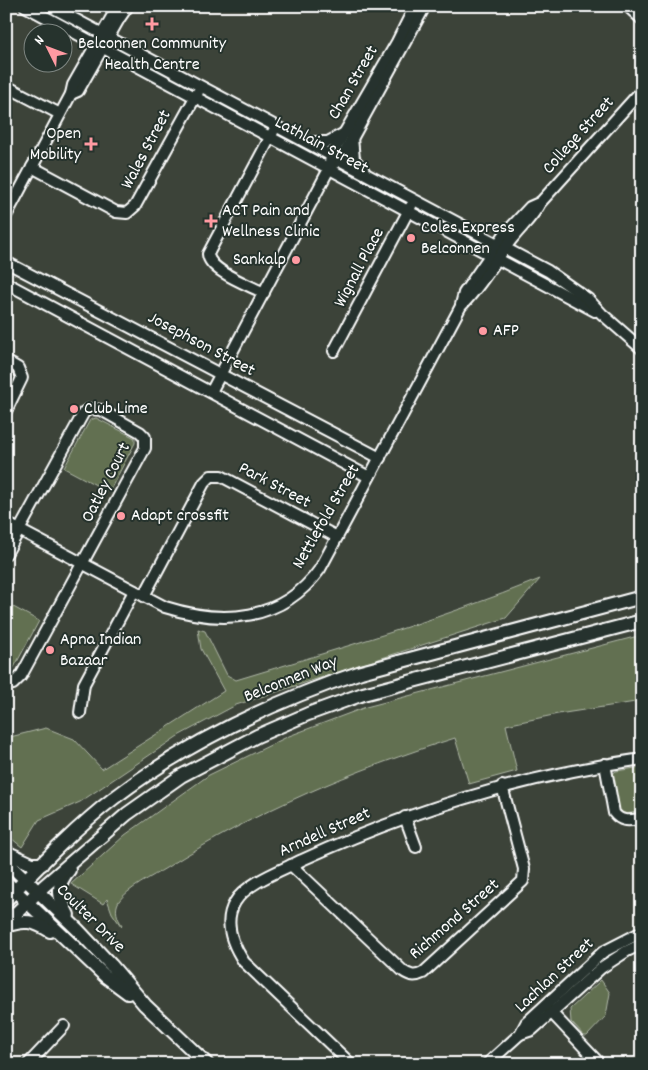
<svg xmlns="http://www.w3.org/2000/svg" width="648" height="1070" font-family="Dekko,sans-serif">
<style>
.green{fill:#627051;stroke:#b0b8a8}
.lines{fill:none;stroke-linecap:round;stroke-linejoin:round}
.minor-casing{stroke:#fff;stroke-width:14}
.major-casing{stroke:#fff;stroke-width:16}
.minor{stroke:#26332d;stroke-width:10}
.major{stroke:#26332d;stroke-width:12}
.poi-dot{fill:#ff9aa2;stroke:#26332d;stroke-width:2}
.labels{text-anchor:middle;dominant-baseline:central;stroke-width:4;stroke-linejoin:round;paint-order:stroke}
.poi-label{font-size:18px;fill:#fff;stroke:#26332d;text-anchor:start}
.street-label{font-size:18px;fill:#fff;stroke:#26332d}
</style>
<rect width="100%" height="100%" fill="#3c4339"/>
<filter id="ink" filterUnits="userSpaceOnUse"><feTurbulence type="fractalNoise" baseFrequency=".02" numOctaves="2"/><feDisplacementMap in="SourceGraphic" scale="10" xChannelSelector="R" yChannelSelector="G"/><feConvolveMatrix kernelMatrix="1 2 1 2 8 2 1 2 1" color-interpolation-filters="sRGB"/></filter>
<g filter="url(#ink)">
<!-- green -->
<g class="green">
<path d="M96,418l39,20v5l-26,49 -45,-24 26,-48z"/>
<path d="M540,579l-34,39 -270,87 -58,31 -98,66 -41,18 -17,27 -16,-13v-96l40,-10 28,11 28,30 122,-78 -23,-42 -3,-20 7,2 22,44 9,5c102,-31 205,-61 304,-101z"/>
<path d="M6,603l33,18 -29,54 -4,-2z"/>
<path d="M642,635v66l-84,13 -52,11 11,46 -48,13 -14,-46c-102,32 -199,73 -289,130 -13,8 -39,21 -47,33 -5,8 -2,17 3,24l-1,1 -9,-13 -5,-14 -4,5 -32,-20 54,-49 84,-60 80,-39 77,-29z"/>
<path d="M642,767v45l-19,2 -6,-5 -5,-35 4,-3z"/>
<path d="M601,980l9,13 -4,23 -19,20h-3l-13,-14 -1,-13z"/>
</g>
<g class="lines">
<defs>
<g id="minor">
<path d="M25,6l570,305"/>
<path d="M50,6l498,265 40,28 14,15 40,35"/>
<path d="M6,86l54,28"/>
<path d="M71,94l7,-3 41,-72 9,-13"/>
<path d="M352,138l2,21 10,12"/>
<path d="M307,142h21l15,-8"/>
<path d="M336,163l7,-8 82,-149"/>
<path d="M32,167l84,45 11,1 8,-7 63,-114"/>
<path d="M6,216l65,-122 2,-9 45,-79"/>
<path d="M6,262l374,196"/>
<path d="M6,283l363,194"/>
<path d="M264,293c-15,-8 -55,-22 -56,-39l65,-122"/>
<path d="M461,305l3,-12 40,-58 26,-28 9,-4"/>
<path d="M334,351l77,-145"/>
<path d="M6,361l12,7 4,10 -16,33"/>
<path d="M211,392l118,-223 2,-13 66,-114 18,-36"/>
<path d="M6,523l159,84c57,18 117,15 155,-38l141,-263c20,-20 33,-44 50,-66 10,-13 22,-23 29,-37l102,-113"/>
<path d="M6,554l78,-142 6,-3 11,1 39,22 5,5v11l-124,228 -8,8 -7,1"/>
<path d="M144,596l60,-113 7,-7h10l116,61"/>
<path d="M80,713l4,-29 50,-93"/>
<path d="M605,764l9,49c8,10 16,7 28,6"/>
<path d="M405,817l11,30"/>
<path d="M291,865l112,106c7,5 12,6 20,2l100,-92 1,-12 -22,-83"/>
<path d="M547,1008l53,56"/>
<path d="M520,1034l12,-4 69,-62 26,-17 15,-7"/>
<path d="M28,1064l36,-38"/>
<path d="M351,1064l-107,-102c-12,-18 -21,-40 -9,-60 11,-19 47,-32 67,-42 109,-50 221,-84 340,-101"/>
<path d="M487,1064l33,-30 6,-11 77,-71 39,-20"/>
</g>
<g id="major">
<path d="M629,6l13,12"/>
<path d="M6,852l26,12h10"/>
<path d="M6,861l72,69 33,35 34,40 62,59"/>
<path d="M6,882l99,94 23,17"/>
<path d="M6,900c34,-35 69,-72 108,-102 75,-57 158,-96 247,-126l281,-75"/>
<path d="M68,915c-9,-17 -13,-30 1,-45"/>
<path d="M6,923l38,-37 83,-72 54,-38 76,-40 51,-22 55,-20 279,-73"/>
<path d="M6,926c18,-7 28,-5 44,5"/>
</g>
</defs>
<!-- minor casing -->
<use href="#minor" class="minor-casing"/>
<!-- major casing -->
<use href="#major" class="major-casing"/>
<!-- minor -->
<use href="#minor" class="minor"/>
<!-- major -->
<use href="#major" class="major"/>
</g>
</g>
<!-- markers -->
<g class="poi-dot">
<path d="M149.5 16.5h5v5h5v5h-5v5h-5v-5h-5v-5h5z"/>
<path d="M88.5 136.5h5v5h5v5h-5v5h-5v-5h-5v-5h5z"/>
<path d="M208.5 213.5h5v5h5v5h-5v5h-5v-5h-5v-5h5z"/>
<circle cx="411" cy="238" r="5"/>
<circle cx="296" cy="260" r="5"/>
<circle cx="483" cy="331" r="5"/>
<circle cx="74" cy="409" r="5"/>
<circle cx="121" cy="516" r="5"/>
<circle cx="50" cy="650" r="5"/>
</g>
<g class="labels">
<!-- poi labels -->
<g class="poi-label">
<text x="152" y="44" text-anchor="middle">Belconnen Community<tspan x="152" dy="21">Health Centre</tspan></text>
<text x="81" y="134" text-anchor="end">Open<tspan x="81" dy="21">Mobility</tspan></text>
<text x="222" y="211">ACT Pain and<tspan x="222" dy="21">Wellness Clinic</tspan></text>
<text x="421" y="228">Coles Express<tspan x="421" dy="21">Belconnen</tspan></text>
<text x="286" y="260" text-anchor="end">Sankalp</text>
<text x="493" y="331">AFP</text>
<text x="84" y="409">Club Lime</text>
<text x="131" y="516">Adapt crossfit</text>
<text x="60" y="640">Apna Indian<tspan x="60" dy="21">Bazaar</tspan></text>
</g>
<!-- street labels -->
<g class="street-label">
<text transform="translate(354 83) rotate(-60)">Chan Street</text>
<text transform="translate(579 136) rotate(-48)">College Street</text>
<text transform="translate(321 146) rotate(28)">Lathlain Street</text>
<text transform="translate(147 150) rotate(-62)">Wales Street</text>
<text transform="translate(360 268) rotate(-62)">Wignall Place</text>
<text transform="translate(201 345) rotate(28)">Josephson Street</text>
<text transform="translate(107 483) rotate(-63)">Oatley Court</text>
<text transform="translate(274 486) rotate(28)">Park Street</text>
<text transform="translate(327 517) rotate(-60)">Nettlefold Street</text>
<text transform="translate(291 680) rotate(-22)">Belconnen Way</text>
<text transform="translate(325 833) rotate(-24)">Arndell Street</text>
<text transform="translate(90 919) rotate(45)">Coulter Drive</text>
<text transform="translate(455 920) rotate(-41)">Richmond Street</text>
<text transform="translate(555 976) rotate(-43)">Lachlan Street</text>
</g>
</g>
<!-- margin -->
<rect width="648" height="1070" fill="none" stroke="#26332d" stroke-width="25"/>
<rect x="12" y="12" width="623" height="1045" fill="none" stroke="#fff" stroke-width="2" filter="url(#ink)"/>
<!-- north arrow -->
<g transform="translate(48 48) rotate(312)"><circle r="24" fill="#26332d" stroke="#7d8581"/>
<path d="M0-4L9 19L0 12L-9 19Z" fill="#ff9aa2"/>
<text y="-8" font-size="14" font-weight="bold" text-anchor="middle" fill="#ffffff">N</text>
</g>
</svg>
